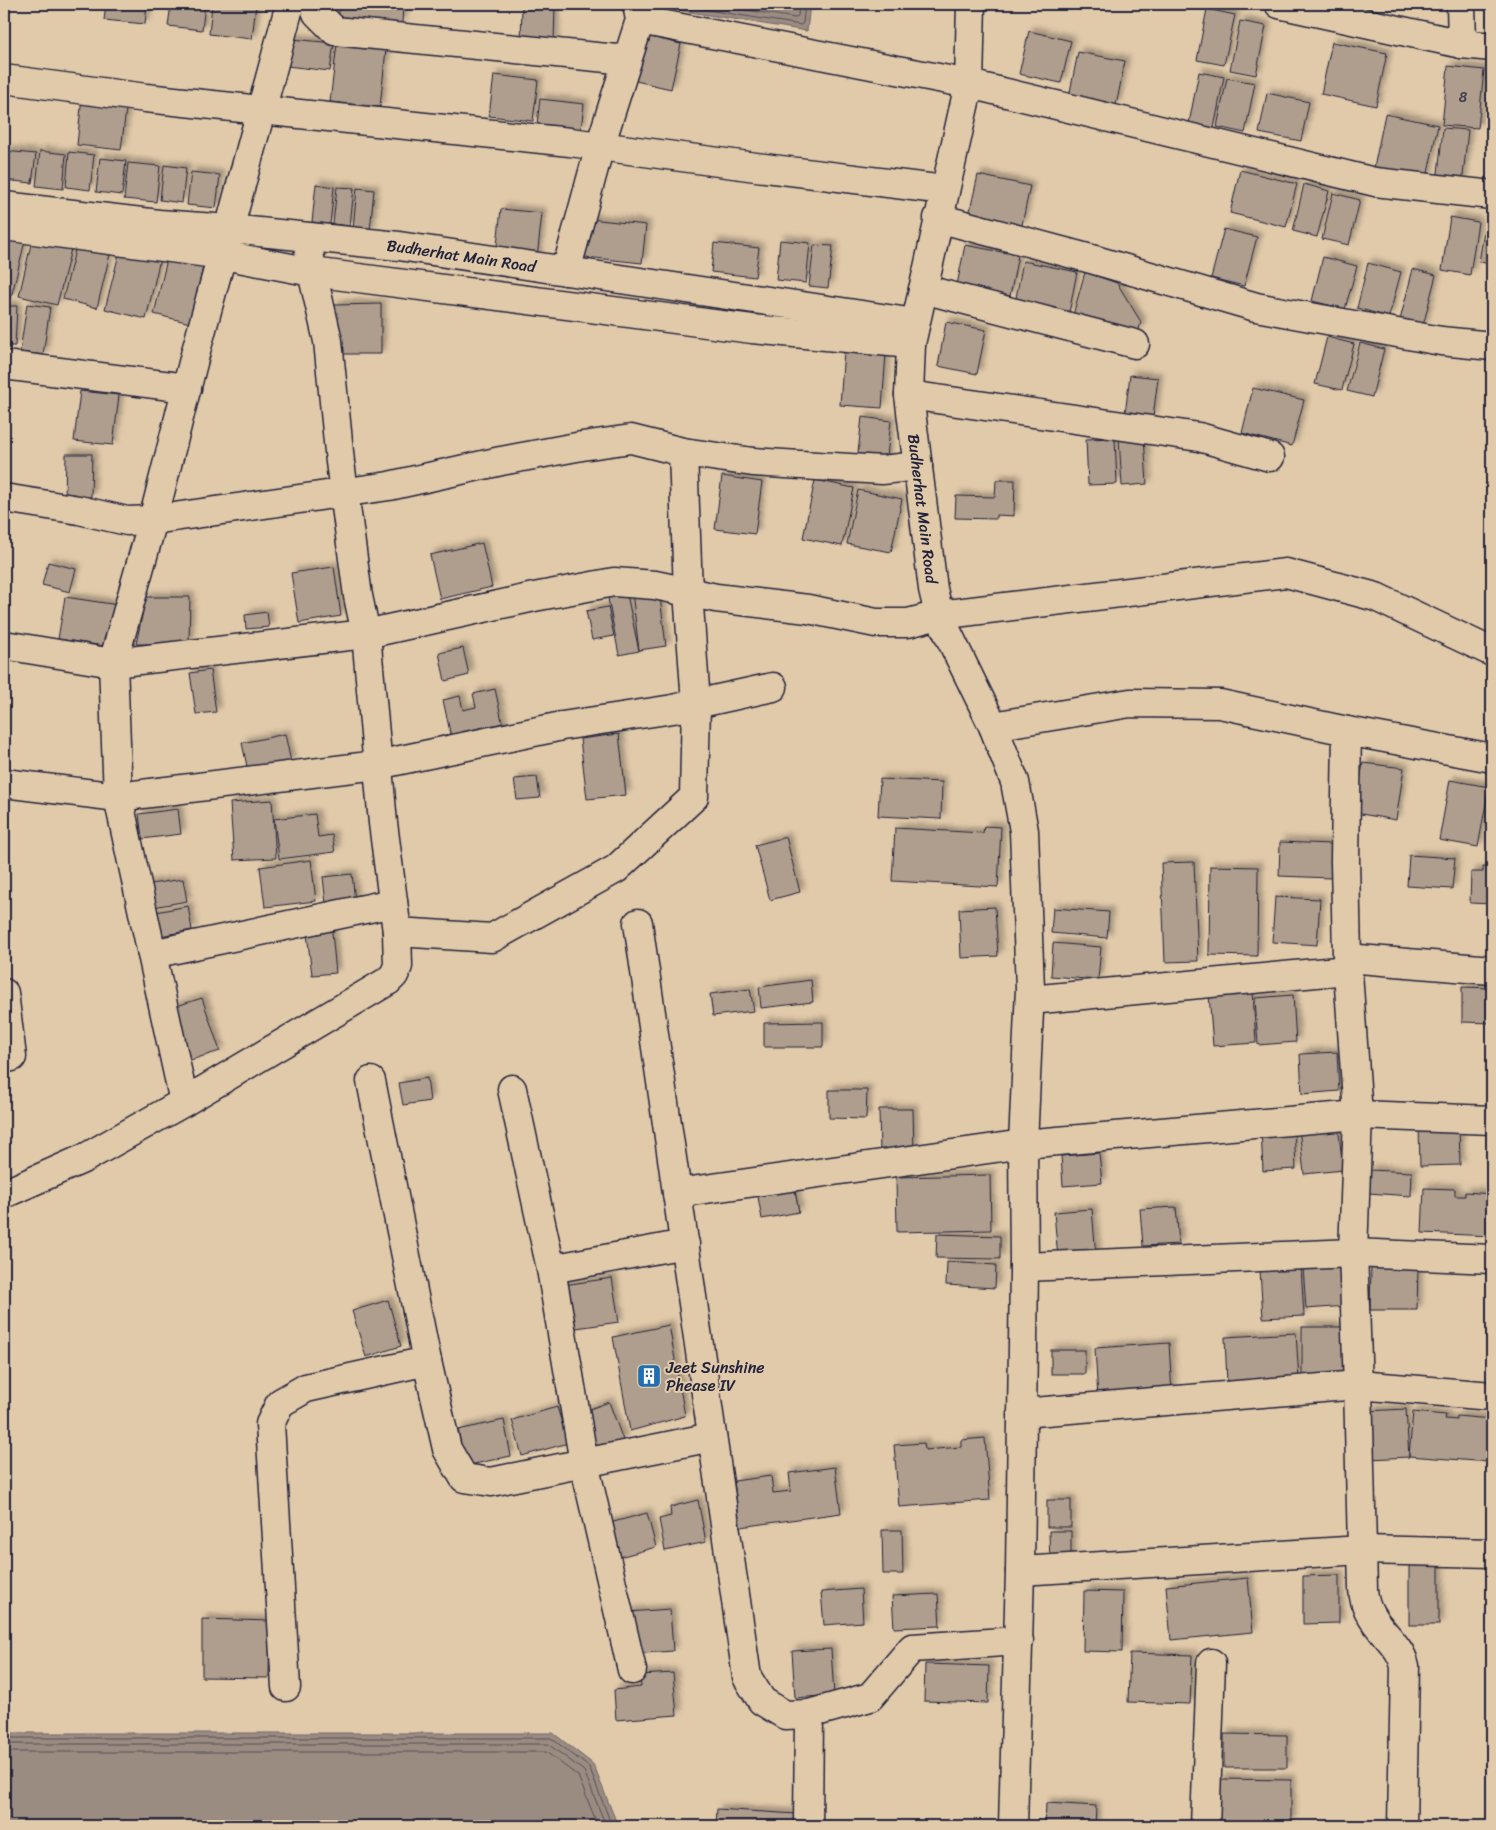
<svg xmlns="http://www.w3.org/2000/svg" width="1496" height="1830" font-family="Sriracha,sans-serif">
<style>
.water{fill:#9b8c82;stroke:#6b6266}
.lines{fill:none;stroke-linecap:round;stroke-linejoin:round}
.shore{stroke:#524c57;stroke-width:1}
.building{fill:#af9d8d;stroke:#22223b;filter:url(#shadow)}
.street-casing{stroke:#22223b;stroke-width:31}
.street{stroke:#e1caaa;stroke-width:28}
.labels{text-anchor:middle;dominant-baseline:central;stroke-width:4;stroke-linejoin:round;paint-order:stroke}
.number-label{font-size:14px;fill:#454150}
.street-label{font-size:16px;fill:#22223b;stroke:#e1caaa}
.poi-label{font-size:16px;fill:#22223b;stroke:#e1caaa;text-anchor:start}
</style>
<defs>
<filter id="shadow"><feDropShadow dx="4.5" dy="-4.5" stdDeviation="2.5" flood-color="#0004"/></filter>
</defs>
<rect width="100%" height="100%" fill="#e1caaa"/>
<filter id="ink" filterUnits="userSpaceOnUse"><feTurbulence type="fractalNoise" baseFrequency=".02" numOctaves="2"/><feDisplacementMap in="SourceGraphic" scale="10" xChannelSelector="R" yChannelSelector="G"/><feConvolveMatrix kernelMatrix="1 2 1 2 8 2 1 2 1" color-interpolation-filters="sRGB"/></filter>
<g filter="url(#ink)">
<!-- water -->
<g class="water">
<path d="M659,4h151l-3,27 -148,-24z"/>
<path d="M4,1733h549l40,31 25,62h-614z"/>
</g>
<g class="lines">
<!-- shore -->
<g class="shore">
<path d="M670,4l131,21 2,-2 2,-19"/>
<path d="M709,4l86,14 3,-2 1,-12"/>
<path d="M4,1738h547l38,29 23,59"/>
<path d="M4,1744h544l36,27 22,55"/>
<path d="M4,1752h542l32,24 20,50"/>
</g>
</g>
<!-- building -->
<g class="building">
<path d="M106,4h41l-2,20 -41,-4z"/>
<path d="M171,4h34l-3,26 -34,-4z"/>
<path d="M212,4h44l-4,35 -43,-5z"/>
<path d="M340,4h63l-1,19 -64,-5z"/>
<path d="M522,4h33l-1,39h-33z"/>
<path d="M1207,9l28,6 -11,50 -27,-5z"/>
<path d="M1240,21l26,5 -10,49 -26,-5z"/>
<path d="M1029,31l42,10 -10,42 -42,-9z"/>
<path d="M638,34l43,10 -10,45 -44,-10z"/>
<path d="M281,38l53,5 -4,28 -52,-6z"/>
<path d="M1332,42l55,11 -11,53 -55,-12z"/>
<path d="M337,44l49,5 -6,58 -50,-5z"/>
<path d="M1078,52l47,9 -9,45 -47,-9z"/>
<path d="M1448,66l36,4 -6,58 -36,-3z"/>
<path d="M1199,72l25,5 -10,51 -25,-5z"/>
<path d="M494,75l44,5 -5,41 -44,-5z"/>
<path d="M1227,78l28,5 -10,50 -28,-6z"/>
<path d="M1267,93l42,9 -8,39 -42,-8z"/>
<path d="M82,97l45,4 -6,49 -44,-5z"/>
<path d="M540,99l44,5 -3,25 -44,-5z"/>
<path d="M1385,114l53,11 -11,53 -53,-10z"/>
<path d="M1443,128l25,2 -6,55 -25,-3z"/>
<path d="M4,151l32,3 -4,29 -28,-3z"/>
<path d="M40,151l26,3 -3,35 -27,-3z"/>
<path d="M69,152l25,3 -4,35 -24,-3z"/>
<path d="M100,158l26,3 -4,34 -26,-3z"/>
<path d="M128,163l32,3 -4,36 -32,-3z"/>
<path d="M164,165l22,3 -4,35 -22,-3z"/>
<path d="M1240,170l57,14 -11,43 -56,-14z"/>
<path d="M191,172l29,3 -4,33 -29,-3z"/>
<path d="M978,175l52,11 -8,39 -53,-10z"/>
<path d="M316,184l18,3 -4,37 -18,-2z"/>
<path d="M1304,184l25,7 -12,46 -24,-6z"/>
<path d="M337,187l17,1 -4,38 -17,-2z"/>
<path d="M357,188l17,2 -4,41 -17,-2z"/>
<path d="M1333,193l27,7 -11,45 -27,-6z"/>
<path d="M501,209l41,4 -5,45 -41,-4z"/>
<path d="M1450,217l28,5 -8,53 -28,-5z"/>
<path d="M589,219l57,6 -4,38 -57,-6z"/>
<path d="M1486,219l6,1v44l-13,-2z"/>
<path d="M1224,229l33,8 -13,49 -33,-8z"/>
<path d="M4,236l21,5 -14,57 -7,-2z"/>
<path d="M32,240l39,9 -14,56 -38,-9z"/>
<path d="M780,240l30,3 -4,40 -30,-3z"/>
<path d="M77,242l34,8 -14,58 -34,-9z"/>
<path d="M714,243l45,5 -4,29 -44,-5z"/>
<path d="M814,245l19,1 -5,42 -19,-2z"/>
<path d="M965,245l53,10 -8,41 -53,-11z"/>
<path d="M120,250l40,9 -14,60 -41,-10z"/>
<path d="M1323,257l34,9 -12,43 -33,-8z"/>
<path d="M167,259l36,8 -13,56 -36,-9z"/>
<path d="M1023,261l54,11 -8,41 -54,-10z"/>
<path d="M1368,263l33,9 -12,45 -32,-9z"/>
<path d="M1413,269l23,6 -13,51 -23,-6z"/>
<path d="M1085,272l32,11 24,39 -3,11 -65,-18z"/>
<path d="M27,304l23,3 -7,48 -23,-3z"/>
<path d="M381,304v50h-47v-49z"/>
<path d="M4,306h13l-2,40h-11z"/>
<path d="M946,322l40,8 -9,44 -39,-8z"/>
<path d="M1327,337l27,7 -12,46 -27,-6z"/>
<path d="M1360,343l24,6 -12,48 -25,-6z"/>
<path d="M844,350l42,3 -4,55 -42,-3z"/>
<path d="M1130,375l28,3 -5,39 -28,-3z"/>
<path d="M1253,388l51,12 -12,46 -50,-13z"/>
<path d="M80,391l39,4 -6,50 -39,-4z"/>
<path d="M862,417l29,4 -5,44 -29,-3z"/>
<path d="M1144,437l3,47 -25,2 -3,-48z"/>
<path d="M1115,438l2,46 -29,1 -2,-46z"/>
<path d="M66,454h26l-1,43h-26z"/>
<path d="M722,476l40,6 -7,52 -40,-5z"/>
<path d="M815,480l39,8 -12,58 -39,-8z"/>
<path d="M996,480h19l-1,36 -18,-1v4l-41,-1 1,-22 39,1z"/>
<path d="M858,490l44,9 -11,53 -44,-8z"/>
<path d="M482,543l10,44 -52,12 -10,-44z"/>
<path d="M48,562l28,7 -6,23 -28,-7z"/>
<path d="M334,567l7,49 -42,7 -8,-50z"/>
<path d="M659,589l7,57 -27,4 -7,-58z"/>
<path d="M626,590l13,61 -20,4 -12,-62z"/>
<path d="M65,597l53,8 -7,42 -53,-8z"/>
<path d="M146,597h44l-1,47h-53z"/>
<path d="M608,607l6,29 -22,4 -6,-29z"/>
<path d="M267,612l2,15 -23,2 -1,-14z"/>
<path d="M463,648l6,27 -24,6 -6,-28z"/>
<path d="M210,670l6,42 -20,2 -6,-41z"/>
<path d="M495,689l9,41 -52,11 -9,-41 17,-4 3,14 13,-3 -3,-13z"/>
<path d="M285,734l6,28 -43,9 -6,-28z"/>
<path d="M619,734l7,61 -39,4 -7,-60z"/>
<path d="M1363,763l41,5 -8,52 -41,-7z"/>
<path d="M537,777l3,21 -23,2 -3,-21z"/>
<path d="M880,779l62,3 -1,37 -63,-3z"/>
<path d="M1450,780l39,7 -11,60 -39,-7z"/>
<path d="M272,800l4,58 -42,2 -4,-57z"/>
<path d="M178,809l3,25 -39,5 -3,-25z"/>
<path d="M315,814l3,23 14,-2 3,17 -56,7 -5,-40z"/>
<path d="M984,826l17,1 -3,60 -106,-6 3,-53 88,5z"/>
<path d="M786,837l14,55 -30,8 -15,-55z"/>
<path d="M1280,842l52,2 -1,34 -52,-2z"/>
<path d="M1409,855l46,3 -3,31 -45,-3z"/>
<path d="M311,860l5,41 -51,6 -5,-40z"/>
<path d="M1194,862l4,99 -33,1 -4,-99z"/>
<path d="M1210,866l48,1 -1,89 -48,-1z"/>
<path d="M1483,867h9v37l-22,-1 1,-31h12z"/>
<path d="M352,874l3,27 -29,3 -3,-27z"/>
<path d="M183,879l4,22 -39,7 -4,-23z"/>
<path d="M1275,897l45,2 -3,46 -45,-3z"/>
<path d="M188,906l4,24 -37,7 -4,-24z"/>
<path d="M995,907l3,49 -37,2 -2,-49z"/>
<path d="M1053,908l56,4 -2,26 -56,-5z"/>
<path d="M331,922l5,51 -24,2 -6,-50z"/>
<path d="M1053,943l48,4 -3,33 -47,-4z"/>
<path d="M811,980l2,22 -52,6 -2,-21z"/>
<path d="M1462,987l30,1v35l-30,-1z"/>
<path d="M750,989l4,22 -41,5 -3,-22z"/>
<path d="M1253,992l3,51 -43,3 -4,-52z"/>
<path d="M1293,995l3,47 -38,3 -3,-47z"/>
<path d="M202,998l18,53 -36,11 -17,-53z"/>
<path d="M823,1022v25h-59v-24z"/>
<path d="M1337,1052l2,39 -37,3 -2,-40z"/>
<path d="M427,1078l3,23 -27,4 -4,-22z"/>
<path d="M829,1090h38l-1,29 -37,-1z"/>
<path d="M879,1109h34l1,46h-34z"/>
<path d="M1338,1124l5,46 -39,4 -5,-46z"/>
<path d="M1459,1126l1,39 -40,1 -1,-39z"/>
<path d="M1294,1129l2,40 -33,2 -2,-40z"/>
<path d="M1099,1153l3,30 -39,3 -2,-30z"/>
<path d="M1369,1170l43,2 -1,24 -43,-3z"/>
<path d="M990,1175l1,55 -94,2 -1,-55z"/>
<path d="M794,1185l5,27 -37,7 -5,-28z"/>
<path d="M1424,1188l31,1v7h10v-4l27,2 -1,42 -69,-3z"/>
<path d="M1176,1207l3,37 -36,2 -3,-37z"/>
<path d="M1092,1209l4,47 -38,3 -4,-47z"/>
<path d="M937,1234l63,2v23l-64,-1z"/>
<path d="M947,1262l49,3 -1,23 -49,-3z"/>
<path d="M1344,1264l3,42 -41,3 -3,-42z"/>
<path d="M1371,1266l47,1 -1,43h-47z"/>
<path d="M1301,1267l3,49 -41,2 -3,-48z"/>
<path d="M612,1278l7,44 -57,8 -6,-44z"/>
<path d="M388,1300l13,46 -35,11 -14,-46z"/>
<path d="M669,1325l16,91 -55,15 -17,-94z"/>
<rect x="1302" y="1327" width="41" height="54"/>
<path d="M1296,1333l3,46 -72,4 -2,-46z"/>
<path d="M1169,1343l3,51 -74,4 -3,-50z"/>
<rect x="1051" y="1350" width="34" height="24"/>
<path d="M609,1402l14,38 -32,13 -15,-39z"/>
<path d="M557,1407l11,36 -46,13 -10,-36z"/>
<path d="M1406,1409l3,48 -39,2 -3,-48z"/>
<path d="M1413,1412l33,3 -1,4 12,1v-4l34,3 -3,43 -79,-6z"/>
<path d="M504,1420l7,36 -46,10 -7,-36z"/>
<path d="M985,1438l5,62 -91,7 -5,-62 30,-2 1,7 36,-3v-7z"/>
<path d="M835,1467l6,46 -101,14 -6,-46 37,-5 2,17 18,-2 -2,-18z"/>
<path d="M698,1500l8,42 -41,9 -6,-32 12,-3 -1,-9z"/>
<rect x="1047" y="1500" width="24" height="27"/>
<path d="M647,1513l9,34 -40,11 -10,-34z"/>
<path d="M882,1530h20l1,44h-20z"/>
<path d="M1049,1531h22v35h-21z"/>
<rect x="1409" y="1559" width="30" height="66"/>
<path d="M1339,1575v48l-36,1v-48z"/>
<path d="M1248,1578l5,54 -82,8 -5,-54z"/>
<path d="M861,1589l2,33 -39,3 -3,-33z"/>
<path d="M1084,1591l39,1 -1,60 -39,-1z"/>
<path d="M938,1594l2,32 -46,2 -2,-32z"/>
<path d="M670,1609l3,42 -42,3 -3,-42z"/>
<path d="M202,1619l68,2 -1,57 -67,-1z"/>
<path d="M831,1649l3,46 -39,3 -3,-47z"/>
<path d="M1130,1653l62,2 -2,49 -62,-2z"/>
<path d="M925,1664l64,2 -1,37 -64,-2z"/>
<path d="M673,1673l4,42 -61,5 -2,-30 27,-3 -1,-12z"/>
<path d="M1224,1734l63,1v33h-63z"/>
<path d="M1219,1779l72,1v43l-72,-1z"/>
<path d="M1046,1803l50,3 -1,20h-50z"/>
<path d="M717,1809l79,5v12h-80z"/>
</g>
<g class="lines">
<defs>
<g id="street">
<path d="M314,4l3,9 18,18 292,29"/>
<path id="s1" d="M971,4l-2,80 -58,260 -2,51 24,194 6,26 54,111 22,56 9,49 6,158 -7,155 1,123 -4,304 -7,255"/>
<path d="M1279,4l183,40 30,3"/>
<path d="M1461,4l1,40"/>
<path d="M640,20l329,64 406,98 117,13"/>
<path d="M4,79l142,19 115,12 309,32 186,25 189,23"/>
<path id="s2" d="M4,206l155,18 71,5 169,17 516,77"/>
<path d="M938,218l157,42 161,47 185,34 51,5"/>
<path d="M4,226l219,29 89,17 440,57 159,15"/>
<path d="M566,271l34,-125 40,-126 -3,-16"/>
<path d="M923,289l212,55"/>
<path d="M4,365l183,23"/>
<path d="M909,395l290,42 71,20"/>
<path d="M4,498l75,12 48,11 26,-1 236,-34 112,-25 81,-15 49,-7 52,13 70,10 129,8 36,-4"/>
<path d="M4,645l109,18 253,-29 168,-37 80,-15 41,3 61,13 92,11 68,14h32l31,-8 347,-42 90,24 116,55"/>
<path d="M993,726l137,-23 90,1 127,27 145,27"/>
<path d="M1347,731l-2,130 2,97 11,157 -5,138 5,132 5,204c2,37 36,49 42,77l-3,160"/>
<path d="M4,783l114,14 259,-32 185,-39 111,-17 100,-22"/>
<path d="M638,923l109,754 15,24 23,14 24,-1 61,-17 42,-49 107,-7"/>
<path d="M397,932l95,6 124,-69 78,-72 2,-94 -8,-111 -5,-140"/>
<path d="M152,954l241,-51"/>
<path d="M1347,958l145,12"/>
<path d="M4,993l8,64 -8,2"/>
<path d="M1030,1000l318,-30"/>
<path d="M371,1081l56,280 20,88 17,29 27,4 221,-45"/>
<path d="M512,1089l39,180 33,194 48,207"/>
<path d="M184,1102l-66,-305 -5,-134 40,-143 43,-169 94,-347"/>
<path d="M677,1193l346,-49 335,-29 134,5"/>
<path d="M4,1194l81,-36 99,-56 204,-121 6,-6 4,-9 -1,-34 -14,-109 -17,-189 -8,-38 -18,-134 -12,-121 -16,-69 -5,-35"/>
<path d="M1024,1267l329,-14 139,6"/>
<path d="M551,1269l134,-25"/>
<path d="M1022,1413l336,-28 134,11"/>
<path d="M1020,1571l342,-21 130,3"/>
<path d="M286,1687l-16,-263 10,-21 26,-15 121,-27"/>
<path d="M808,1826l1,-112"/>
<path d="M1205,1826l6,-163"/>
</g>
</defs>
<!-- street casing -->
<use href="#street" class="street-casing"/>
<!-- street -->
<use href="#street" class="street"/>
</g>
</g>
<!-- icons -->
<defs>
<symbol id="building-square" viewBox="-11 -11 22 22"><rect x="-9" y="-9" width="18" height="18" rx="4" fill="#1f6fb2" stroke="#e1caaa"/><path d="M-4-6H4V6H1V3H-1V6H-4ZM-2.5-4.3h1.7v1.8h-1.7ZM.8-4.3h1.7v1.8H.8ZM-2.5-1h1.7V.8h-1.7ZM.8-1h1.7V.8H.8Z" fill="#fff"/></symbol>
</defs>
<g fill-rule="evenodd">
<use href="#building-square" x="635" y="1362" width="28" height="28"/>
</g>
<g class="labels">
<!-- number labels -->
<g class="number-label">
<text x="1463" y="97">8</text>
</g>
<!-- street labels -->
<g class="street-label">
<text stroke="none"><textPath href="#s2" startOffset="460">Budherhat Main Road</textPath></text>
<text stroke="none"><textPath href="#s1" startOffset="512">Budherhat Main Road</textPath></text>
</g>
<!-- poi labels -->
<g class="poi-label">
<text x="666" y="1367">Jeet Sunshine<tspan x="666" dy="18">Phease IV</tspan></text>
</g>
</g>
<!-- margin -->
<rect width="1496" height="1830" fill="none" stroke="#e1caaa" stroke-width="20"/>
<rect x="10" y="10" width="1476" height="1810" fill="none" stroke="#22223b" stroke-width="2" filter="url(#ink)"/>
</svg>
